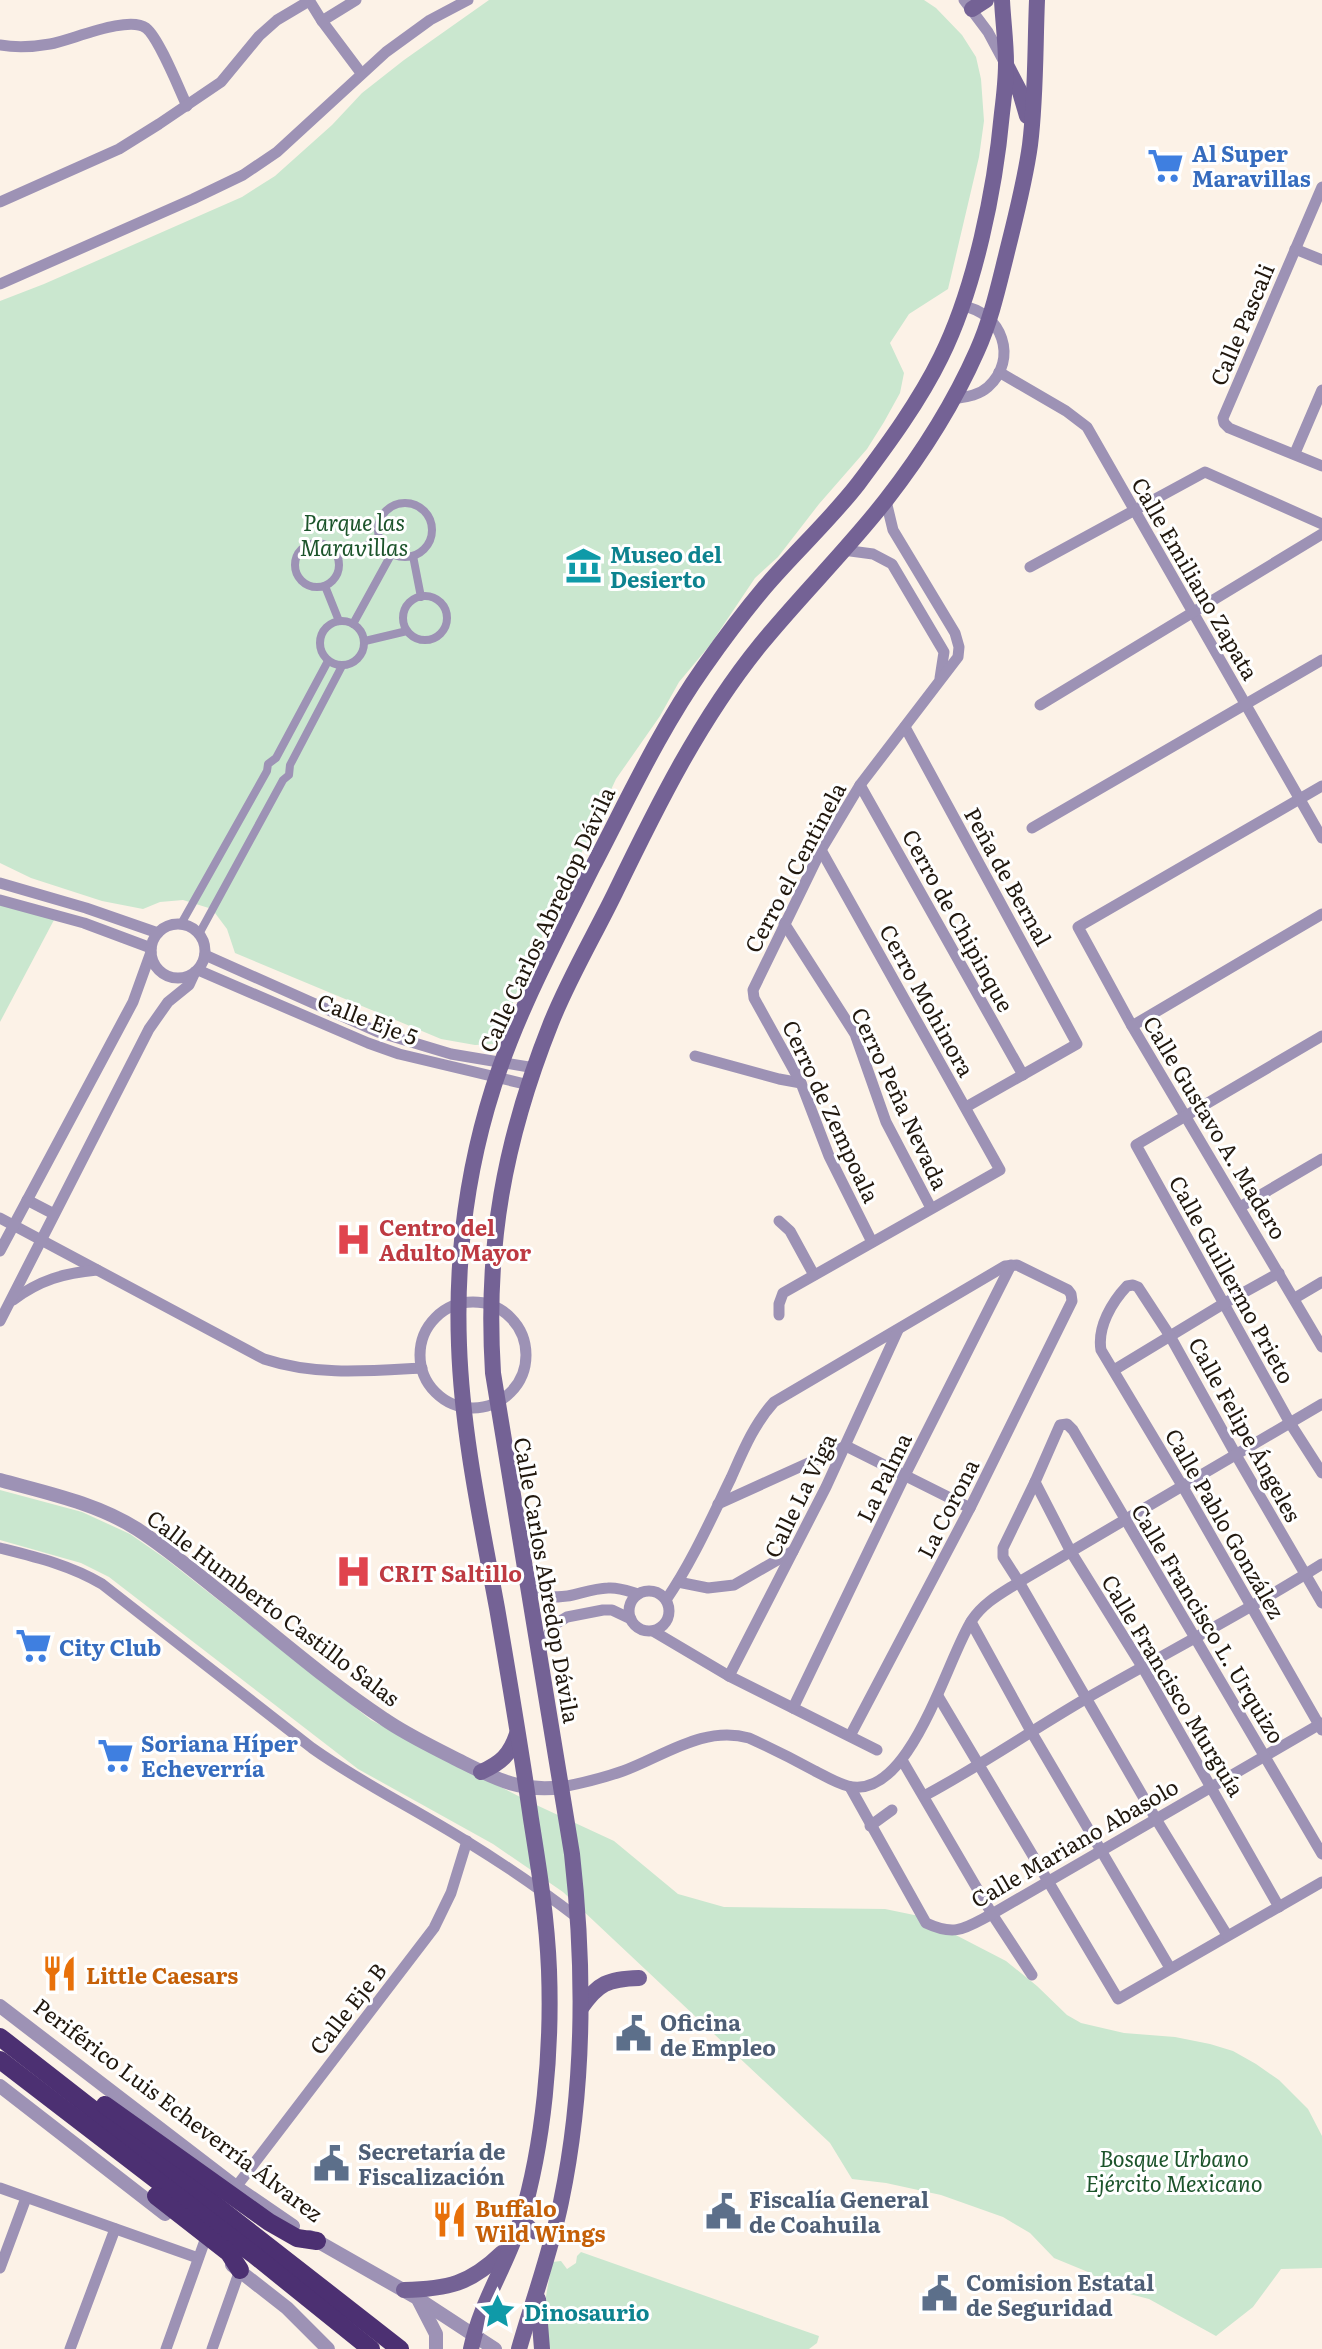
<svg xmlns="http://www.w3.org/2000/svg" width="1322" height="2349" font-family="Literata,serif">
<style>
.green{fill:#cae7cf}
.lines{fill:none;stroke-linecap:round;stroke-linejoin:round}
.pedestrian{stroke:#9d92b5;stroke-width:8}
.minor{stroke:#9d92b5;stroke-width:11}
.tertiary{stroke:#9d92b5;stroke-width:14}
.secondary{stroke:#746295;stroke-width:16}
.trunk{stroke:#4c3072;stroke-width:18}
.labels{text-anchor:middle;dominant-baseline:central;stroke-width:6;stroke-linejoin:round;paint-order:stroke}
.shop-label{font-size:22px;font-weight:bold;fill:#366cbe;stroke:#fff;text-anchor:start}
.street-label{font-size:22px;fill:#21180e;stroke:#fff}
.park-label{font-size:22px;font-style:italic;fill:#1c542b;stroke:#fff}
.culture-label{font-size:22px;font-weight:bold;fill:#0d838f;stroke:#fff;text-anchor:start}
.health-label{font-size:22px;font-weight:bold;fill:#be3a42;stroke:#fff;text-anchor:start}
.food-label{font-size:22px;font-weight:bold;fill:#c56008;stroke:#fff;text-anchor:start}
.service-label{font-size:22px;font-weight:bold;fill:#4e5e75;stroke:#fff;text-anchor:start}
</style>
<rect width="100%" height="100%" fill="#fcf2e7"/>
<!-- green -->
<g class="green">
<path d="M489,0h435l12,8 26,27 14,22 5,22 3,42 -5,36 -31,132 -39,25 -19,29 14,30 -4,20 -16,29 -17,27 -48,55 -41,53 -23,21 -45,67 -31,37 -19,34 -44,63 -72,154 -21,41 -16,46 -13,24 -19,1 -34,-6 -206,-86 -8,-24 -15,-20 -29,-9 -23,2 -17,7 -41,-8 -71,-23 -31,-15v-562l44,-17 198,-87 33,-21 57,-51 30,-32 42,-33z"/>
<path d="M0,900l55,18 -55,104z"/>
<path d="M0,1490l82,22 48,22 36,25 205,161 161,83 82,38 64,53 46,13 161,2 34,7 87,45 31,25 30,29 14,8 43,10 51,4 35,7 23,7 23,13 23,16 29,29 14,27v132l-41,1 -28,38 -37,29 -67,-37 -31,-8 -30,-19 -34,-14 -24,-25 -27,-16 -62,-22 -55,-12 -34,-4 -22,-36 -267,-251 -70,-48 -135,-75 -249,-192 -28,-14 -81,-23z"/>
<path d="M581,2252l238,84 -2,7 -8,6h-263l-1,-47 7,-40 9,-1 6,8 9,-6 1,-7z"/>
</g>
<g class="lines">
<!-- pedestrian -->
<g class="pedestrian">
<circle cx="405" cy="530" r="27"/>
<circle cx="317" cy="565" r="22"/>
<path d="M337,556l44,-16"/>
<path d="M413,556l8,41"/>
<path d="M325,586l14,35"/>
<circle cx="425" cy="618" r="22"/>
<circle cx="342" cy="643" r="22"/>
<path d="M353,624l39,-71"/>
<path d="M365,641l42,-10"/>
<path d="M181,924l86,-153 1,-7 8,-6 52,-97"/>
<path d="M199,934l84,-154 6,-5 1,-10 52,-99"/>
</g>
<!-- minor -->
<g class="minor">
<path d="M309,0l13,21 39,52"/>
<path d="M964,0l24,32 15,28"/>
<path d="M322,21l34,-21"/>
<path d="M0,45c17,3 33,2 50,-1 22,-4 78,-29 96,-16 13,10 33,61 41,78"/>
<path d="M1322,187l-99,231 1,5 5,5 93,38"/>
<path d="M0,202l119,-53 40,-25 62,-42 38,-46 18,-16 32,-19"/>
<path d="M1295,249l27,11"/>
<path d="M0,284l193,-85 50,-24 34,-23 109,-100 44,-32 38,-20"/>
<path d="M999,372l67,39 21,16 235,411"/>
<path d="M953,399c12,-2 25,-3 35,-12 31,-28 14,-75 -26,-81"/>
<path d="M1295,453l27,-63"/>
<path d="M843,550l30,4 19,10 52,88 -4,26"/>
<path d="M1030,567l175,-95 117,52"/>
<path d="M1040,705l282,-171"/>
<path d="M905,727l172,317 -111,63"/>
<path d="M860,785l163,290"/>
<path d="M1322,786l-244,141 54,99 190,321"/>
<path d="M1032,828l290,-168"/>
<path d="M0,883l86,25 72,25"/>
<path d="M0,900l84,23 67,25"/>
<path d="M784,923l71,111 31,88 45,86"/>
<circle cx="178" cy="951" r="27"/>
<path d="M205,955l173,77 73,22 84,14"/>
<path d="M198,970l170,73 31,11 130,31"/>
<path d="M1132,1026l190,-112"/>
<path d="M1322,1036l-186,109 154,278 32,50"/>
<path d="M695,1056l84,23 22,4"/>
<path d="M27,1200l27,14"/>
<path d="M1240,1207l82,-48"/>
<path d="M0,1218l264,141c52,17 104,12 158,9"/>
<path d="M779,1221l11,10 24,44"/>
<path d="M872,1242l-43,-86 -28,-73 -47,-85 -1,-8 68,-140 39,-65 98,-128 1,-10 -4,-14 -62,-103 -7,-29"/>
<path d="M0,1251l133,-249 18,-50"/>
<path d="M1295,1298l27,-16"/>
<path d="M13,1300c27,-20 51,-27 84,-30"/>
<circle cx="473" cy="1355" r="53"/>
<path d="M779,1315v-11l4,-11 217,-123 -179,-320"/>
<path d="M0,1321l149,-292 19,-27 21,-17 6,-13"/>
<path d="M1114,1370l109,-66 56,-31"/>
<path d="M1035,1482l36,70 72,116 136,239"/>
<path d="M718,1504l128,-58 124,62"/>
<path d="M0,1548c36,9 70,17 102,36l210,164c49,35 103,61 154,93 39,24 77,50 113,78"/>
<path d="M528,1578c23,35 48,11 80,10 11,-1 20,3 30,6"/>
<path d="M678,1582l30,6 26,-3 59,-34"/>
<circle cx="649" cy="1611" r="20"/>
<path d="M666,1600c26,-38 45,-81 65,-122 12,-27 23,-54 43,-76l231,-136 12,-1 51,25 3,4 1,7 -102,207 -120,228"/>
<path d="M1322,1603l-86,-148 -66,-119 -32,-49 -5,-2 -6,1c-15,16 -30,41 -26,64l82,137 139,243"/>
<path d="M971,1622l61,111 138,235"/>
<path d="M653,1631l76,45 148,74"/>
<path d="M540,1652l12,-26 15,-9 36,-7h9l19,9"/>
<path d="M729,1676l97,-189 72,-157"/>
<path d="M938,1696l180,303 204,-117"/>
<path d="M793,1708l112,-233 106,-210"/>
<path d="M902,1760l90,154 40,61"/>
<path d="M562,1787c21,-4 41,-9 61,-16 41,-15 81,-46 126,-33 22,10 44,21 66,33 10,5 21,12 33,15 62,16 99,-128 124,-166 12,-18 30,-27 47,-38l303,-178"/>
<path d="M850,1787l76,136c30,14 39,5 66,-9l330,-191"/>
<path d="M924,1796c56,-30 108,-66 163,-98 79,-45 159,-86 235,-134"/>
<path d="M870,1826l22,-16"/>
<path d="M1227,1935l-71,-116 -137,-237 -16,-25v-9l32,-66 25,-57 7,-1 6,6 249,424"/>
<path d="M236,2187l198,-259 17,-35 16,-52"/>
<path d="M0,2188l198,70"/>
<path d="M0,2268l26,-70"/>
<path d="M70,2349l45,-120"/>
<path d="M166,2349l38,-106"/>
<path d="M212,2349l28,-79"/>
</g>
<!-- tertiary -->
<g class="tertiary">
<path d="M0,1480c47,13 96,23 137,49 31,20 59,44 88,67 52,41 103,86 159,123 23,16 49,28 74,41 36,18 63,33 104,27"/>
<path d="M0,2006l236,181 57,39"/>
<path d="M0,2086l165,128"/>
<path d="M310,2237l107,61 78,51"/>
<path d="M232,2265l55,43 41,41"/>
<path d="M419,2301l17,33v15"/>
</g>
<!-- secondary -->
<g class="secondary">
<path d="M972,9l14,-9"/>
<path d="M1007,67l13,25 7,24"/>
<path d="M481,1772c20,-9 29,-17 36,-38"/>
<path d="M581,2008c17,-25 27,-29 58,-30"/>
<path d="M521,2220l11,11 21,2"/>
<path d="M404,2290c44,-1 66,-6 98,-37"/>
<path d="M538,2299l4,50"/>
<path d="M471,2349c10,-48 36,-84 50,-129 23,-77 31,-170 28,-250 -2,-51 -10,-101 -18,-151 -10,-70 -22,-141 -34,-211 -16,-87 -35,-175 -38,-263 -3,-80 6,-160 28,-237 24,-85 67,-164 106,-242 35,-67 67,-137 111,-199 19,-27 40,-55 61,-80 30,-35 65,-67 93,-103 30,-40 61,-82 83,-127 34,-69 54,-167 61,-244 2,-16 4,-33 4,-50 0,-21 -3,-42 -4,-63"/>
<path d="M519,2349c14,-49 32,-98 42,-147 24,-115 24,-232 11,-348l-79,-481c-8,-127 11,-232 58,-350 18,-45 43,-87 64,-130 42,-87 85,-174 146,-249 40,-49 86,-94 125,-144 35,-45 68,-97 91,-149 14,-31 21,-63 29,-95 9,-37 19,-74 24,-111 6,-48 5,-97 7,-145"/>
</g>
<!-- trunk -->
<g class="trunk">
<path d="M0,2037l400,312"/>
<path d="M0,2060l253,194 118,95"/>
<path d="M105,2105l164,117 28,16 20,3"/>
<path d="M156,2196l73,57 11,17"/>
</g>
</g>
<!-- icons -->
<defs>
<symbol id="supermarket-bare" viewBox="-9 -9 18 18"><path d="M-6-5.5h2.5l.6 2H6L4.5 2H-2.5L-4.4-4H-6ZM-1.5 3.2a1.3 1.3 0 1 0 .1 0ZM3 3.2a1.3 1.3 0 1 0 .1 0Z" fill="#3f7fe0" stroke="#fff" stroke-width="2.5" paint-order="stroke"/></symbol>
<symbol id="museum-bare" viewBox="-9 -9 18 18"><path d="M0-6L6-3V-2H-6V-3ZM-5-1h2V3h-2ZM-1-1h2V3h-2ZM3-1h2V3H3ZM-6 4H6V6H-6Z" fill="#0f9aa8" stroke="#fff" stroke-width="2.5" paint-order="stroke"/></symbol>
<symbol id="hospital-bare" viewBox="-9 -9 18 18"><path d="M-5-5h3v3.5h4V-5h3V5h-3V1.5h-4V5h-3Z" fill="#e0444e" stroke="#fff" stroke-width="2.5" paint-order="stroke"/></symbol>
<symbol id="restaurant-bare" viewBox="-9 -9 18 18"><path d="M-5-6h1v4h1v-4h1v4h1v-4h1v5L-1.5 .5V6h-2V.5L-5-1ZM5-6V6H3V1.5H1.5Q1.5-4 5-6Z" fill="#e8710a" stroke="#fff" stroke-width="2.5" paint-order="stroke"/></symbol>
<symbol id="civic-bare" viewBox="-9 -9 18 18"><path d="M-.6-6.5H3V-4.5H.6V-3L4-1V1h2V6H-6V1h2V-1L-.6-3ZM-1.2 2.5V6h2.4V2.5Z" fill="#5c6f8a" stroke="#fff" stroke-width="2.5" paint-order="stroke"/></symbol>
<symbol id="sight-bare" viewBox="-9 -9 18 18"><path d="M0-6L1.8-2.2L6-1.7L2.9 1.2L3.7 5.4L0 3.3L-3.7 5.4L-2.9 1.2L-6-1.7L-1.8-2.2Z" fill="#0f9aa8" stroke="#fff" stroke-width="2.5" paint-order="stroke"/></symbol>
</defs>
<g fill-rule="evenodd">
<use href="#supermarket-bare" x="1140" y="140" width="51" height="51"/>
<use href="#museum-bare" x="558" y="540" width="51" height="51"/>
<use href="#hospital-bare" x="328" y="1214" width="51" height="51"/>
<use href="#hospital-bare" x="328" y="1546" width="51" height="51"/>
<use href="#supermarket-bare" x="8" y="1620" width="51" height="51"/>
<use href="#supermarket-bare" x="90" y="1730" width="51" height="51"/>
<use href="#restaurant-bare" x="34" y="1948" width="51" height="51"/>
<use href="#civic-bare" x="608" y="2008" width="51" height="51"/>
<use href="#civic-bare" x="306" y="2138" width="51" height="51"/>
<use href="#civic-bare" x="698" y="2186" width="51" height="51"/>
<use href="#restaurant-bare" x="424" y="2194" width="51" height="51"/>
<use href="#civic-bare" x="914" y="2268" width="51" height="51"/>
<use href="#sight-bare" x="472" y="2286" width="51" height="51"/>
</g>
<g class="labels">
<!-- shop labels -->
<g class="shop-label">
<text x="1192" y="152">Al Super<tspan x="1192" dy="25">Maravillas</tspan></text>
<text x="59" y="1646">City Club</text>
<text x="141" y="1742">Soriana Híper<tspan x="141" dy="25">Echeverría</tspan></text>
</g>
<!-- street labels -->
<g class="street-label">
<text transform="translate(1241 324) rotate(-67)">Calle Pascali</text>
<text transform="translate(1196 578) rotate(60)">Calle Emiliano Zapata</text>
<text transform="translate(794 867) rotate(-62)">Cerro el Centinela</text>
<text transform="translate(1009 876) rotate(61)">Peña de Bernal</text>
<text transform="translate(546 919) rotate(-65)">Calle Carlos Abredop Dávila</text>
<text transform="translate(959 920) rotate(61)">Cerro de Chipinque</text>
<text transform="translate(928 1000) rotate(61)">Cerro Mohinora</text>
<text transform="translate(368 1018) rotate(21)">Calle Eje 5</text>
<text transform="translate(901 1098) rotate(65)">Cerro Peña Nevada</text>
<text transform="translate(832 1111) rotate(65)">Cerro de Zempoala</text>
<text transform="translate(1216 1127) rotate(59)">Calle Gustavo A. Madero</text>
<text transform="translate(1233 1279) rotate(61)">Calle Guillermo Prieto</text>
<text transform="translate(1246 1429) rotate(61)">Calle Felipe Ángeles</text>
<text transform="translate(883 1477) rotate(-64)">La Palma</text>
<text transform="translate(799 1495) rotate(-64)">Calle La Viga</text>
<text transform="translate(947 1508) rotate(-63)">La Corona</text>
<text transform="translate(1226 1523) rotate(60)">Calle Pablo González</text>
<text transform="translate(548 1580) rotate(80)">Calle Carlos Abredop Dávila</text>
<text transform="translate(274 1607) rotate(37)">Calle Humberto Castillo Salas</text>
<text transform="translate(1209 1623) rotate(59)">Calle Francisco L. Urquizo</text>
<text transform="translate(1174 1685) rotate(59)">Calle Francisco Murguía</text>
<text transform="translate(1074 1842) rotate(-30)">Calle Mariano Abasolo</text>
<text transform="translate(347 2008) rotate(-52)">Calle Eje B</text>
<text transform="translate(179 2109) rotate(37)">Periférico Luis Echeverría Álvarez</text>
</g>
<!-- park labels -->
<g class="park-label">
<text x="354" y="521">Parque las<tspan x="354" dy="25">Maravillas</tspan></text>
<text x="1174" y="2157">Bosque Urbano<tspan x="1174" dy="25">Ejército Mexicano</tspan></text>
</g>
<!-- culture labels -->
<g class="culture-label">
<text x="610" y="553">Museo del<tspan x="610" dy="25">Desierto</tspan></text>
<text x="524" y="2311">Dinosaurio</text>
</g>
<!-- health labels -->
<g class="health-label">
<text x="379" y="1226">Centro del<tspan x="379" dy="25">Adulto Mayor</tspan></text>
<text x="379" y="1572">CRIT Saltillo</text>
</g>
<!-- food labels -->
<g class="food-label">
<text x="86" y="1974">Little Caesars</text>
<text x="475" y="2207">Buffalo<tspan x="475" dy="25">Wild Wings</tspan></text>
</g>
<!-- service labels -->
<g class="service-label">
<text x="660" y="2021">Oficina<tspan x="660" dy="25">de Empleo</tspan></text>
<text x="358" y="2150">Secretaría de<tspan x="358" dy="25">Fiscalización</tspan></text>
<text x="749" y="2198">Fiscalía General<tspan x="749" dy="25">de Coahuila</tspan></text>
<text x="966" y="2281">Comision Estatal<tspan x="966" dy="25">de Seguridad</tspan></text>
</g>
</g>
</svg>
